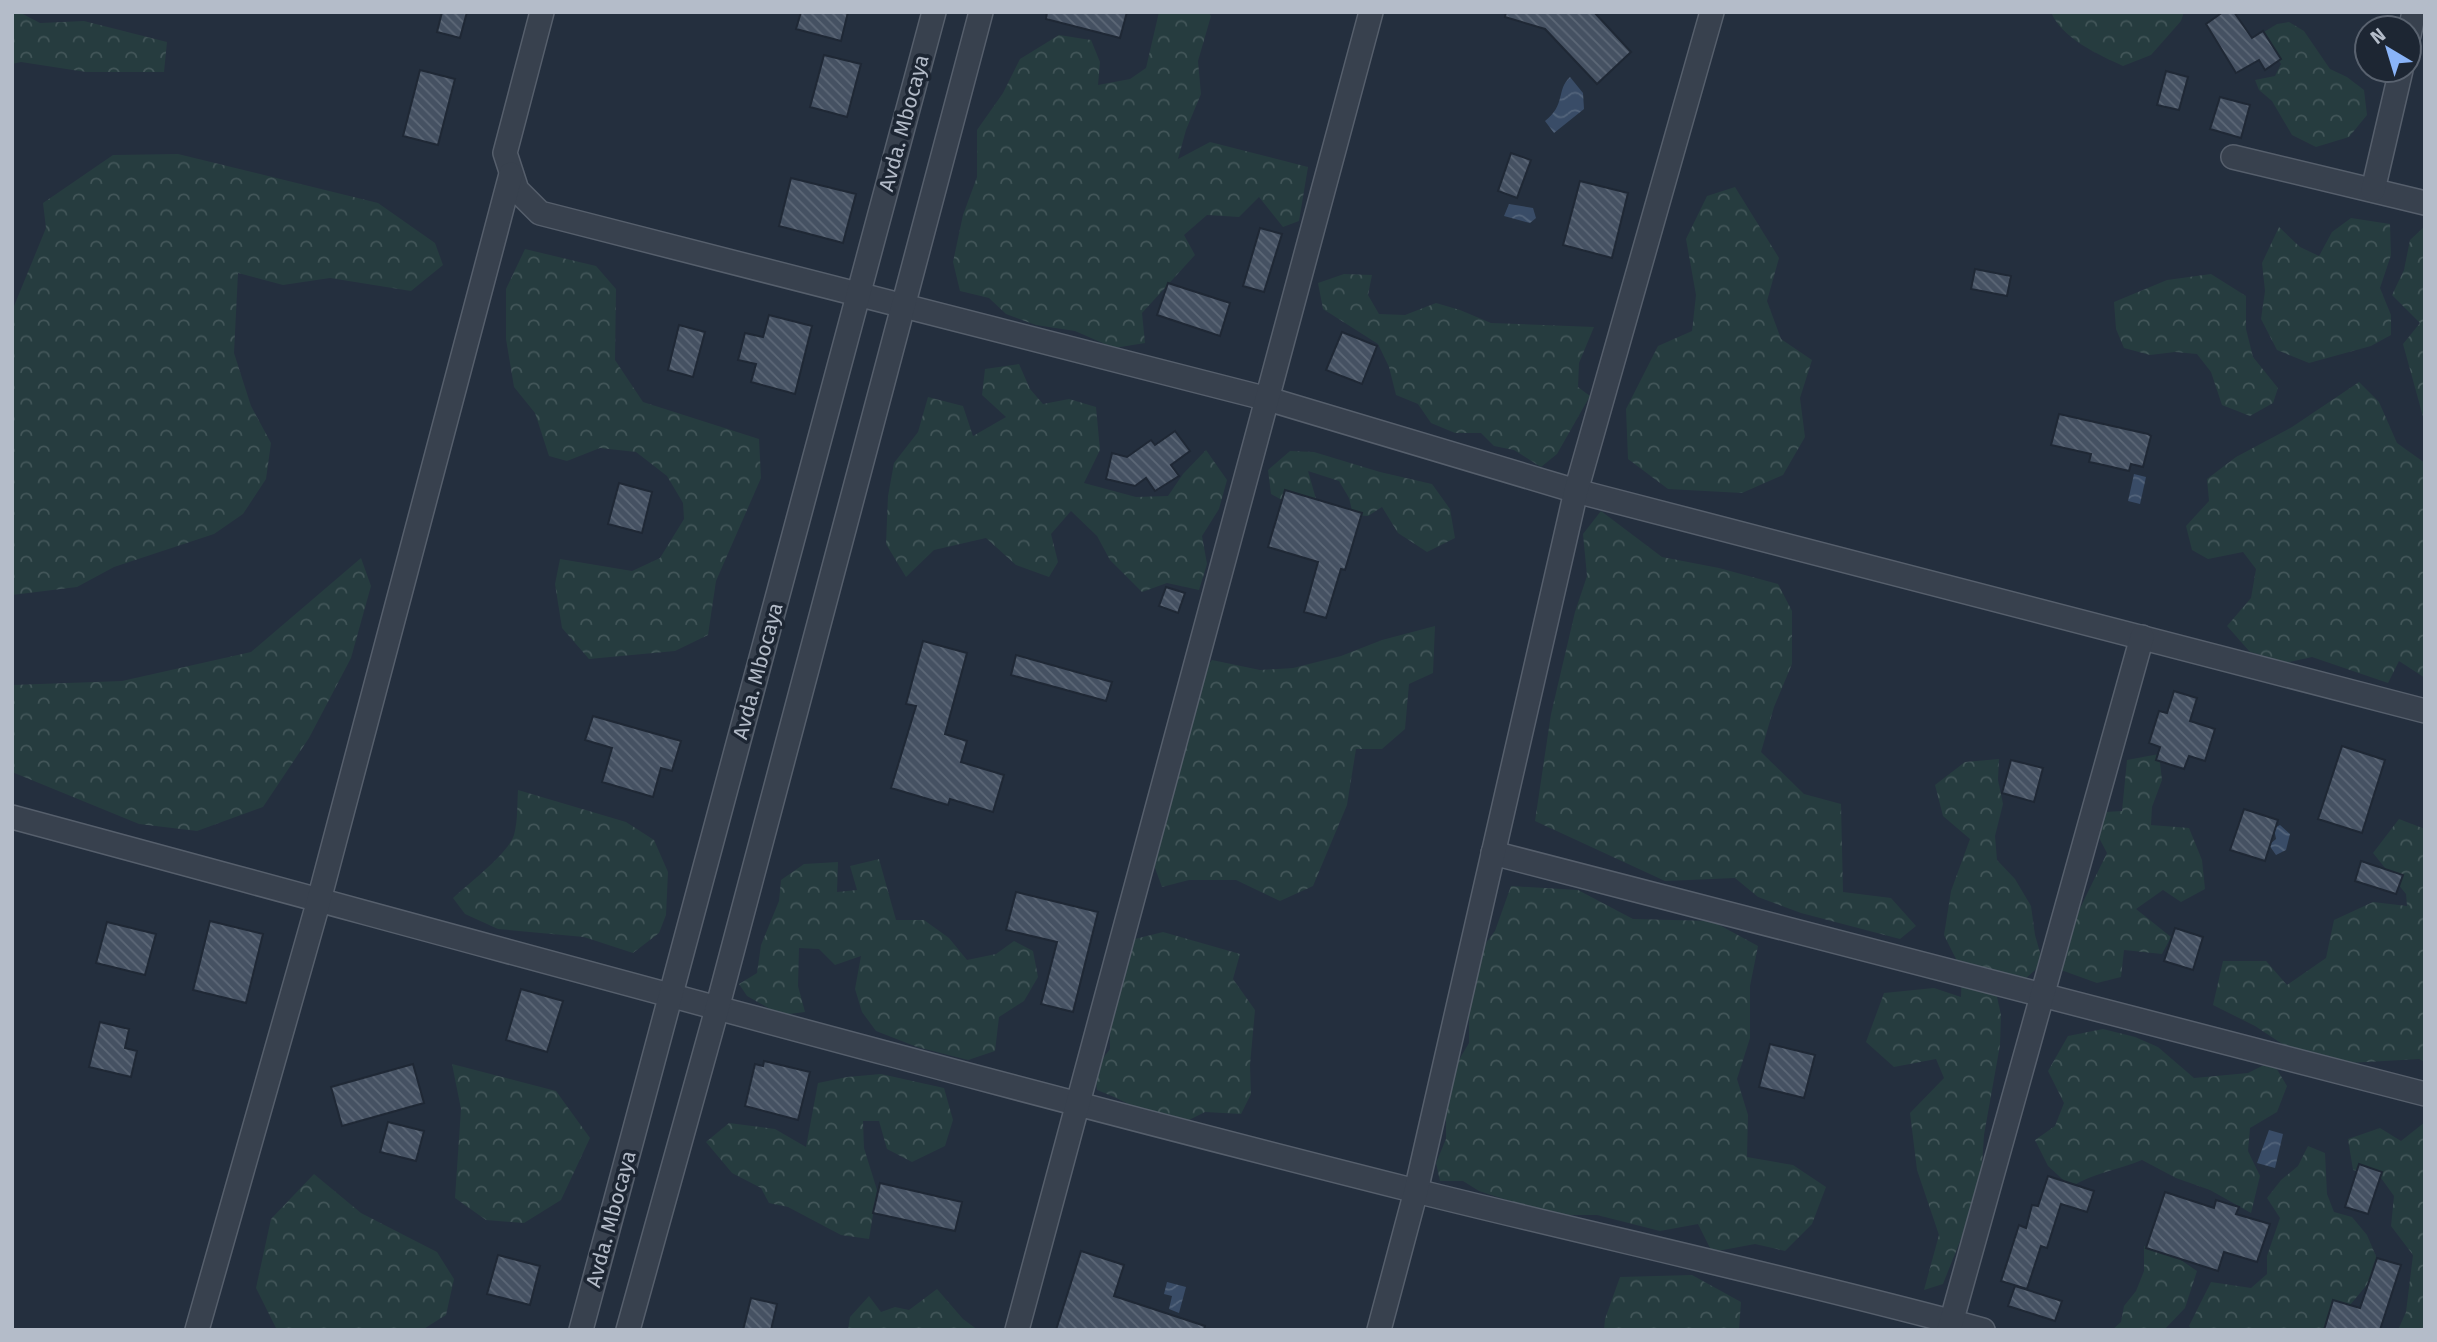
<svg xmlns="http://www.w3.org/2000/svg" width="2437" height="1342" font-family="'Fira Sans',sans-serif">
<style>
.forest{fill:url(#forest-crowns)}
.water{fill:url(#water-waves)}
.building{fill:url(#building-back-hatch);stroke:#1f2835;stroke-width:2}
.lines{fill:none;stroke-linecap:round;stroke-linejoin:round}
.minor-casing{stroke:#565f6c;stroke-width:26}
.minor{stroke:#38414e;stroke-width:23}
.labels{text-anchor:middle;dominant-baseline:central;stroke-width:7;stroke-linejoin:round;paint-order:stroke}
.street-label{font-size:21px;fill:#b4bcc9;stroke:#1d2633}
</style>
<defs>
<pattern id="forest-crowns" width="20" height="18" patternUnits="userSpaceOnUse" patternTransform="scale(1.75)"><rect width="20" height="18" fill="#263c3f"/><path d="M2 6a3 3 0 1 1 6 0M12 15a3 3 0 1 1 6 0" fill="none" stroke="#435659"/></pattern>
<pattern id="water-waves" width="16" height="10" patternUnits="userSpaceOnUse" patternTransform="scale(1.75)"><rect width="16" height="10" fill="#394c67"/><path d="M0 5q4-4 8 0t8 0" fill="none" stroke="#53647b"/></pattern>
<pattern id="building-back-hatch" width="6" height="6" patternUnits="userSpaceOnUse" patternTransform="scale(1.75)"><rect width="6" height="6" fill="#455162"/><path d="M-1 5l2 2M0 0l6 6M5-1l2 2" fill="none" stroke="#5d6877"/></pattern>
</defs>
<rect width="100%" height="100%" fill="#242f3e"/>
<!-- forest -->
<g class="forest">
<path d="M12,12h7l21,11 44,-2 83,21 -3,30h-78l-65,-10 -9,2z"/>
<path d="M1159,12h49l3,4 -13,45 3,33 -15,36 -8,29 32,-17 98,25 -9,54 -16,6 -24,-30 -20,20 -32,-2 -23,20 11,20 -53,58 3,30 -31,5 -39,-17 -39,-6 -30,-11 -17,-16 -29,-7 -7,-29 10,-47 14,-38v-47l26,-37 17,-34 39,-24 32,5 9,22 -2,23 32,-6 16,-11z"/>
<path d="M2051,12h133l-3,9 -30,34 -28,11c-24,-11 -62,-28 -72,-54z"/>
<path d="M2289,22l15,9 26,38 17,8 17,13 3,25 -18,22 -33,10 -24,-12 -20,-34 -13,-11 -4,-10 20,-4 6,-12c-9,-16 -13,-12 -17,-32l13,-8z"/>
<path d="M178,154l200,49 57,40 8,22 -32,26 -81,-13 -47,7 -45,-12 -4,80 17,53 20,37 -5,36 -23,35 -29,20 -100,33 -37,20 -65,8v-284l34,-83 -3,-25 70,-48z"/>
<path d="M1735,187l44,71 -12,43 14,38 31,21 -12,38 5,39 -22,38 -41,18 -74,-4 -40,-30 -2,-50 32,-63 34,-15 4,-36 -10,-56 21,-43z"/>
<path d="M2351,218l39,6 1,31 -11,33 11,27v20l-20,11 -62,17 -32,-13 -16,-31 4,-28 -3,-28 17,-36 21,20 19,9 13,-24z"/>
<path d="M2425,226v198l-22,-80 17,-21 -28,-28 12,-25 6,-30z"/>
<path d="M525,249l71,17 20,23 -1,71 28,42 116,37 2,39 -45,103 -8,54 -33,16 -86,8 -27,-31 -7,-44 5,-25 72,12 28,-13 24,-39 -1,-16 -16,-27 -31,-24 -36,-4 -33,13 -18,-5 -14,-43 -21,-26 -8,-48v-50z"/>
<path d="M1344,274l28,1 -4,20 11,19 26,1 31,-12 24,7 31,13 103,4 -15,36 -1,24 12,9 -33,58 -16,13 -27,-17 -20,-4 -13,-13h-26l-24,-10 -13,-19 -22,-9 -7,-28 -11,-23 -55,-35 -5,-26z"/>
<path d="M2211,274l35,22v33l7,28 25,31 -5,15 -23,13 -28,-11 -11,-33 -14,-18 -22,-2 -25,3 -26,-7 -8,-19 -2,-27 53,-22z"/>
<path d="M1019,364l11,25 13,15 26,-5 27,8 4,43 -16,33 52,14 32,-1 15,-22 23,-24 21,30 -8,29 -17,27 5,28 -8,26 -32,-7 -25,9 -32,-32 -13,-24 -26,-25 -20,23 7,28 -9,15 -33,-12 -30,-27 -52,12 -28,27 -20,-33 2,-48 6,-33 24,-31 10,-35 35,9 10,30 33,-19 -24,-22 3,-26z"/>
<path d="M2359,382l20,20 18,41 28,20v215l-26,-17 -11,22 -76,-26 -32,7 -19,-9 -11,-3 -23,-26 24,-28 5,-29 -13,-17 -35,7 -16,-9 -6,-24 23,-25 -2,-22 29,-22 56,-30z"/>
<path d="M1290,451l24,1 66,20 52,12 18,25 5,29 -28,14 -29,-19 -16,-26 -14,9 -15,-1 -4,-17 -10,-17 -31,-10 10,35 -27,-1 -20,-11 -3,-24z"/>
<path d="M1601,511l61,46 57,11 59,16 14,27v53l-18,43 -13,45 43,42 37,10 2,88 48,6 25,28 -16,13 -99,-26 -43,-16 -23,-19 -70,3 -130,-60 16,-107 24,-102 12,-36 -4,-42z"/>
<path d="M361,558l10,28 -20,72 -42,80 -46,69 -66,24 -58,-7 -127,-52v-87l110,-4 129,-29z"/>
<path d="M1435,626l-2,47 -24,11 -4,45 -23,20h-26l-9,56 -34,81 -33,15 -44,-21h-47l-27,7 -10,-27 35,-169 25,-31 48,10 33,-2 48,-12 41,-16z"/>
<path d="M2159,754l3,26 -10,27 -1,18 38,3 13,32 3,29 -24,13 -18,-12 -27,19 35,28 -9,17 -38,-4 -3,27 -24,6 -36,-13 1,-25 45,-92 -11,-21 9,-20 17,-1 5,-51z"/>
<path d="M1999,759l-1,21 5,24 -8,32 2,24 18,19 16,27 4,29 8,28 -27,24 -22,-4 7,32 -1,30 -16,90 -3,45 -13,41 -25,63 -19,6 15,-55 -22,-65 -7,-57 34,-35 -8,-19 -42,8 -28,-25 18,-49 50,-5 27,9 1,-26 -18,-36 7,-44 19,-52 -27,-23 -8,-31 30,-23z"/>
<path d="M518,790l108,32 28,18 14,32 -2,43 -7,18 -26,20 -49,-16 -86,-8 -33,-15 -12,-16c16,-15 55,-44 61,-63 4,-14 3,-31 4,-45z"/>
<path d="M2399,819l26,10v233l-6,-3 -87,5 -39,-13 -38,-25 -42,-21 10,-44h43l21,24 39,-27 8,-38 39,-18 34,4 -1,-12 -33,-41z"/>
<path d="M879,859l17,61h28l25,18 18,22 29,-6 18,-13 19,10 5,26 -14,24 -25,16 -4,34 -27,9 -51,-13 -41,-16 -14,-19 -7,-23 6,-33 -26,9 -16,-16 -20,-1 -1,38 7,26 -24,3 -34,-19 -8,-12 18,-11 4,-28 18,-44 2,-21 23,-16 34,-2 -1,30 20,-2 -7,-24z"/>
<path d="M1511,886l67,4 55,29 79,2 46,25 -8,40v52l-13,41 11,36 -1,42 46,8 33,22 -14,37 -27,27 -30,-7 -43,8 -14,-28 -38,7 -63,-16h-44l-74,-24 -16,-10h-23l-4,-18 10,-24v-21l11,-55 12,-20v-30l13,-65 13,-17z"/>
<path d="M1163,932l77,22 -7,25 22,31 -5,55 1,29 -10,20 -36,-2 -32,16c-25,-13 -49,-28 -76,-38l-3,-20 16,-21 -1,-57 26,-53z"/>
<path d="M2103,1029l32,8 23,10 36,31 54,-5 24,-12 15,25 -10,26 -27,16 -2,23 12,25 -9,37 -41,-23 -34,-12 -34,-18c-24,10 -49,13 -71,27l-23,-21 -13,-26 20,-14 9,-23 -16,-32 20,-35z"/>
<path d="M452,1064l104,27 34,47 -29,62 -37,23 -38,-3 -31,-22 6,-89z"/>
<path d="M881,1074l63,14 9,32 -8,26 -33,16 -25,-13 -8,-28h-16l1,27 13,42 -8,49 -28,-4 -53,-28 -19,-4 -8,-15 -29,-15 -26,-31 23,-19 46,6 31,18 12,-64 29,-6z"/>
<path d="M2425,1122v208h-27l8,-18 7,-57 -22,-29 3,-30 -13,-18 -28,-8 -5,-31 32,-11 21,13z"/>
<path d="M2308,1146l17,7 2,41 7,18 18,5 15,18 14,33 -52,62h-137l-3,-4 22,-44 40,6 16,-14v-18l13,-38 -13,-20 14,-18 17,-14z"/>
<path d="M314,1174l47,39 76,39 17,27 -8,36 -24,15h-145l-21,-42 15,-69z"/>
<path d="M2144,1246l34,12 19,13 -12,37 -21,22h-52l9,-8 3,-16 12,-15 8,-20z"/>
<path d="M1692,1275l49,27 -2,28h-135l1,-11 15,-42z"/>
<path d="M937,1289l26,30 15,11h-130l2,-13 19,-21 12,16 14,-5 14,3z"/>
</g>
<!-- water -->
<g class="water">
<path d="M1570,77l13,16 1,16 -30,24 -9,-12c21,-16 11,-31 25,-44z"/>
<path d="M1509,204l24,4 3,10 -6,5 -26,-7z"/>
<path d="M2134,474l12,3 -6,27 -12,-3z"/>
<path d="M2280,825l10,9 -4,16 -10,5 -7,-10 7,-6 -2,-11z"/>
<path d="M2269,1130l14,4 -8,34 -18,-5z"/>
<path d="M1167,1282l19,5 -7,26 -10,-4 3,-13 -8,-2z"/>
</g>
<!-- building -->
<g class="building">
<path d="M442,12h25l-7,26 -23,-6z"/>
<path d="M801,12h47l-7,29 -45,-12z"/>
<path d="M1047,12h80l-7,26 -74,-19z"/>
<path d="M1506,12h88l37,40 -34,32 -52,-55 -40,-12z"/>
<path d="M2223,12h11l18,26 11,-7 18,28 -16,11 -6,-10 -23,13 -30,-49z"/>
<path d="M824,55l37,9 -14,53 -37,-10z"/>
<path d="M420,70l35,9 -17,66 -35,-9z"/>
<path d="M2166,71l22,6 -9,33 -22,-5z"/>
<path d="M2220,97l30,8 -9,33 -31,-9z"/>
<path d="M1511,153l20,7 -14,38 -19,-7z"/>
<path d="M791,178l65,16 -13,49 -64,-17z"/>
<path d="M1580,181l48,12 -16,65 -49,-13z"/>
<path d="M1260,228l22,6 -18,58 -21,-6z"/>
<path d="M1975,269l36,7 -4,20 -36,-7z"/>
<path d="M1168,283l62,20 -10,33 -63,-21z"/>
<path d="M769,315l43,11 -17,68 -44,-12 5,-18 -18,-4 7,-27 18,4z"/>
<path d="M679,325l26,7 -12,45 -25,-7z"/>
<path d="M1342,332l35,14 -15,38 -36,-14z"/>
<path d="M2059,414l89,20 3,2 -8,31 -12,-3 -2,7 -30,-7 -10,-2 2,-8 -40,-9z"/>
<path d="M1175,431l15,20 -19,14 8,11 -24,15 -9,-13 -11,8 -29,-7 6,-26 15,4 24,-17 4,5z"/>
<path d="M619,483l33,9 -10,41 -34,-9z"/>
<path d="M1285,490l77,23 -17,57 -4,-1 -15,49 -22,-6 14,-50 -50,-15z"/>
<path d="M1166,587l19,6 -7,20 -19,-7z"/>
<path d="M923,641l44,12 -22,81 22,7 -6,21 43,13 -11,37 -43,-13 -2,6 -57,-17 25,-82 -10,-2z"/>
<path d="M1016,655l96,27 -6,19 -95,-26z"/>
<path d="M2174,691l23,7 -7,23 25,8 -10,32 -16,-5 -5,13 -28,-9 4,-13 -11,-4 10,-32 8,2z"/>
<path d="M593,716l88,25 -9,30 -11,-3 -8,29 -51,-15 10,-34 -27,-8z"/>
<path d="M2342,746l43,14 -23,73 -44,-14z"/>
<path d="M2011,760l32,8 -9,34 -32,-9z"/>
<path d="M2244,809l34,11 -13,41 -35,-11z"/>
<path d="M2361,861l42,14 -7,19 -41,-13z"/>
<path d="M1016,892l82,20 -25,100 -32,-8 16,-62 -51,-12z"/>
<path d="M210,921l53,13 -17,69 -53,-13z"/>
<path d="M107,922l49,12 -11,41 -49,-12z"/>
<path d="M2175,928l28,9 -10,33 -29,-9z"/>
<path d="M521,989l42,12 -16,51 -41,-12z"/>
<path d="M100,1022l29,7 -4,19 12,3 -6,26 -42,-10z"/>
<path d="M1770,1044l45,11 -11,43 -45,-11z"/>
<path d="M764,1061l46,11 -12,48 -53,-14 10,-42 8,2z"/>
<path d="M413,1064l11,39 -82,23 -11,-39z"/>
<path d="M388,1122l36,9 -8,30 -36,-9z"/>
<path d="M2359,1164l23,8 -14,42 -23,-7z"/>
<path d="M2048,1176l46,15 -7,21 -26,-8 -14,44 -6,-2 -14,43 -26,-8 18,-56 7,3 6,-23 6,1z"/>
<path d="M880,1183l82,19 -7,29 -82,-18z"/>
<path d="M2165,1192l49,16 2,-8 23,7 -3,7 34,10 -13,38 -33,-10 -6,19 -72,-23z"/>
<path d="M1081,1251l43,14 -10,31 91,30 -1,4h-148z"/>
<path d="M498,1255l42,11 -10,39 -43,-11z"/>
<path d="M2377,1258l24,7 -21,65h-56l9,-30 27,8z"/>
<path d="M2015,1286l47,15 -7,20 -47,-15z"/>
<path d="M751,1298l26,6 -6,26h-28z"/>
</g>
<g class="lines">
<defs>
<g id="minor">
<path d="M542,12l-37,141 12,37 23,23 728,186 308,92 849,220"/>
<path d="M2409,35l5,-23"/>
<path d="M2233,157l192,46"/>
<path d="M2373,190l28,-120"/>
<path d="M12,817c468,126 935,256 1404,374 189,47 379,88 567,139"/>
<path d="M1493,853l932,241"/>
<path d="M197,1330l122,-430 192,-726"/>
<path d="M581,1330l353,-1318"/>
<path d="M628,1330l89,-321 264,-997"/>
<path d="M1017,1330l354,-1318"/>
<path d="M1379,1330l37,-139 160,-700 136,-479"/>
<path d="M1949,1330l193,-693"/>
</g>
</defs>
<!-- minor casing -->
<use href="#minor" class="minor-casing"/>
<!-- minor -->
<use href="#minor" class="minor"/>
</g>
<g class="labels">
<!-- street labels -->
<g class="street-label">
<text transform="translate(904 123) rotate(-75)">Avda. Mbocaya</text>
<text transform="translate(758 671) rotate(-75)">Avda. Mbocaya</text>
<text transform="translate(611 1219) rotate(-75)">Avda. Mbocaya</text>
</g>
</g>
<!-- border -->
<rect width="2437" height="1342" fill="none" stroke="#b4bcc9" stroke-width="28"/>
<!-- north arrow -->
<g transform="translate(2388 49) rotate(322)"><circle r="33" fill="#1d2633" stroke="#59626f" stroke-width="2"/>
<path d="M0-5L12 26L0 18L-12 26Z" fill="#8ab4f8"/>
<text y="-10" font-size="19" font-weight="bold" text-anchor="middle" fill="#b4bcc9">N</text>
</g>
</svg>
